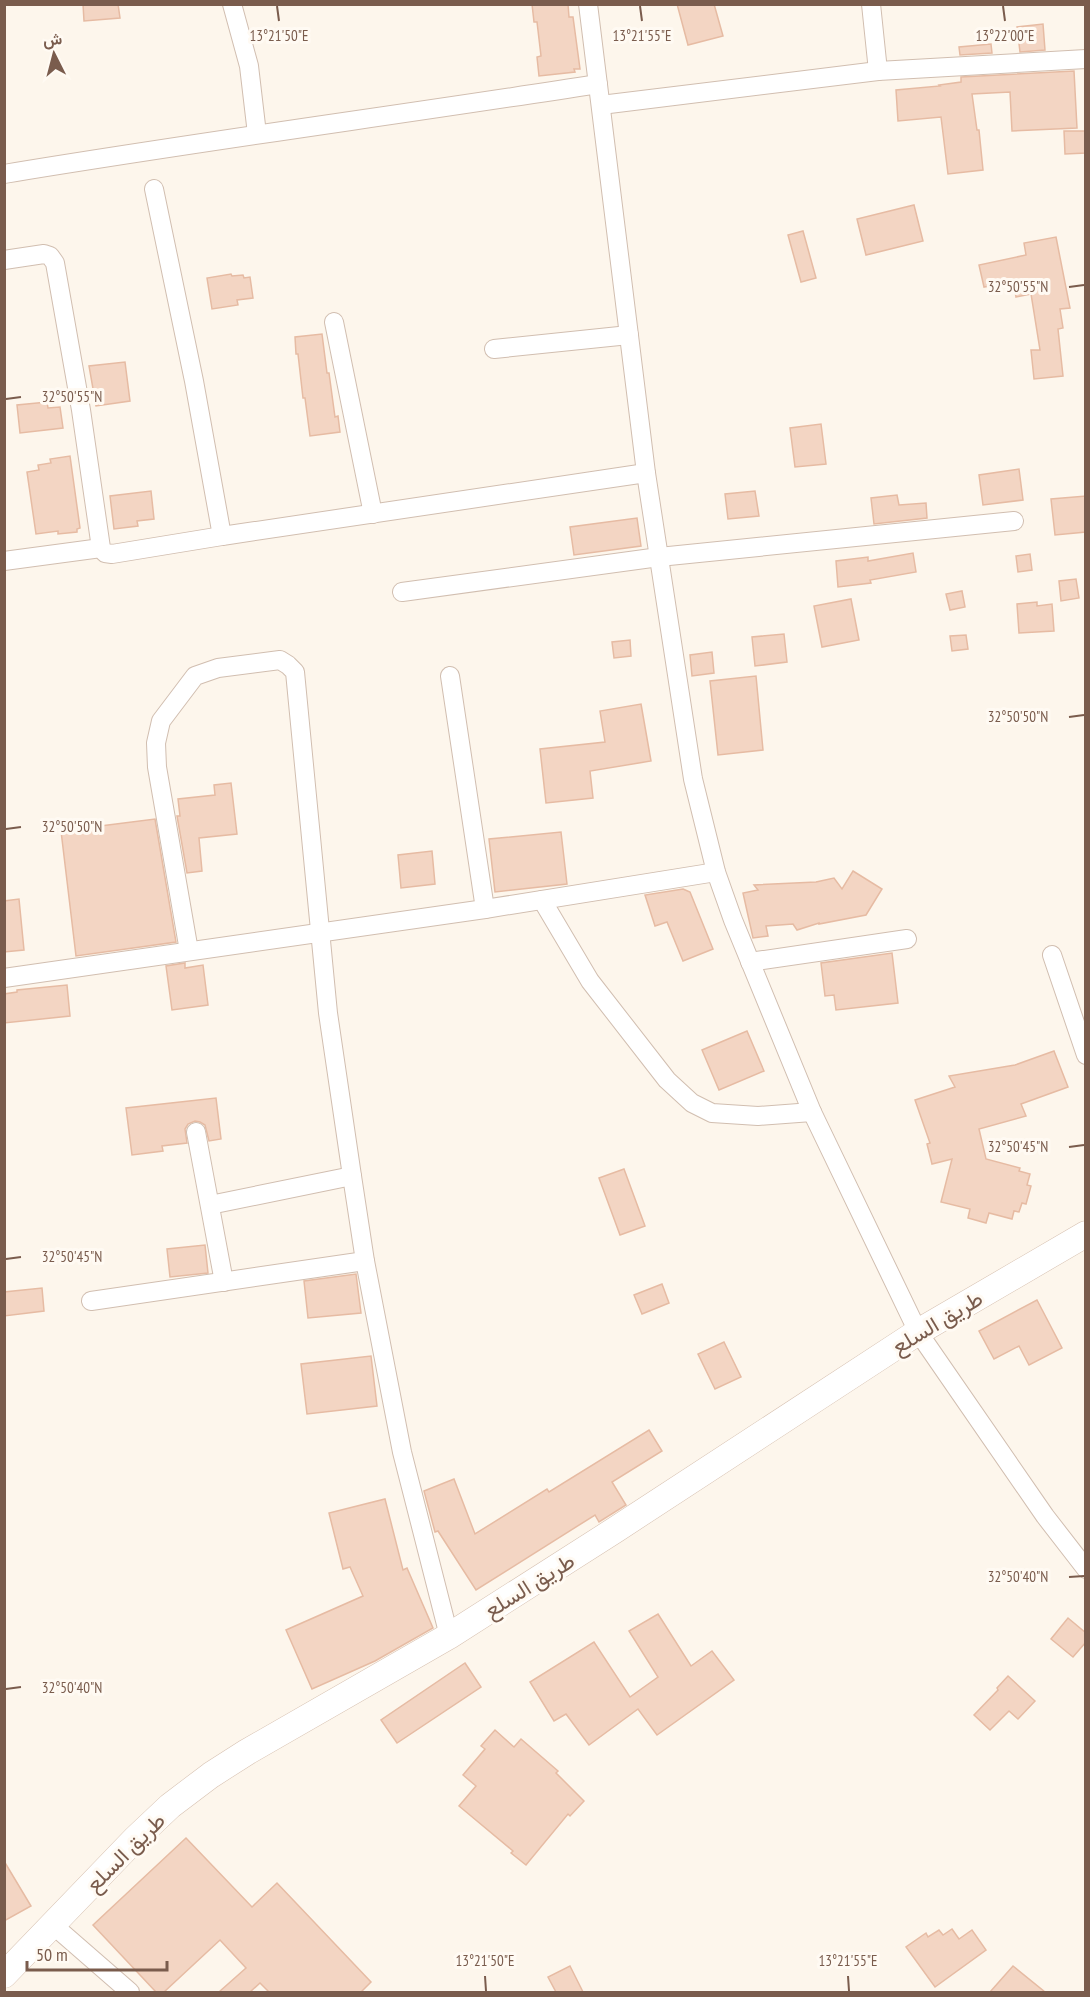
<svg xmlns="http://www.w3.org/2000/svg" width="1090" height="1997" font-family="'PT Sans Narrow',Vazirmatn,sans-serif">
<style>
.building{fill:#f3d5c3;stroke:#e6bba3;stroke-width:1.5}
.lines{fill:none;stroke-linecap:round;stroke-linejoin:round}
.street-casing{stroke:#d1beb0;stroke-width:20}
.secondary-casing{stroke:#d6c0b0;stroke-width:27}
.street{stroke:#fff;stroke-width:18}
.secondary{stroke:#fff;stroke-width:26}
.ticks{fill:none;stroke:#7a5c4d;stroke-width:2}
.labels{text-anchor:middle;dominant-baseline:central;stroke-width:6;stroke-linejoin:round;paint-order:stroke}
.street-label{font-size:22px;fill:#7a5c4d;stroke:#fffaf3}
.ticks-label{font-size:15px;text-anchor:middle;fill:#7a5c4d;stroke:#fffaf3;stroke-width:6;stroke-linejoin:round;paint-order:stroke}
</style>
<rect width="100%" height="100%" fill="#fdf6ec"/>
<!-- building -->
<g class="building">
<path d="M83,4h35l2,14 -36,3z"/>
<path d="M532,4h36l1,13h4l7,52h-6l1,3 -36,4 -2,-19 4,-1 -4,-34h-3z"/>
<path d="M677,4h37l9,32 -35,9z"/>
<path d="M1043,24l2,26 -25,2 -3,-25z"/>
<path d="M991,44l1,9 -32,2 -1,-8z"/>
<path d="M1074,71l3,57 -65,3 -2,-39 -38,2 5,36h2l4,40 -35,4 -7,-57 -43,4 -2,-31 44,-4 -1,-1 22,-3v-5z"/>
<path d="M1064,131h22v22l-21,1z"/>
<path d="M914,205l9,36 -57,14 -9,-36z"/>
<path d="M803,231l13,47 -15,4 -13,-47z"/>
<path d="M1056,237l14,71 -10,1 3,19 -5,1 5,47 -29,3 -3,-29h9l-9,-56 -15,3 -3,-16 -29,6 -5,-22 47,-10 -2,-12z"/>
<path d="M231,274l1,2 11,-1 1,3 6,-1 3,21 -16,2 1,5 -26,4 -5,-31z"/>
<path d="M322,334l5,39h2l6,44 3,-1 2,16 -30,4 -5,-38h-2l-5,-44h-2l-1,-17z"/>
<path d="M125,362l5,39 -34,5 -7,-40z"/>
<path d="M47,402l1,6 12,-1 3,21 -43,5 -3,-28z"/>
<path d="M821,424l5,40 -31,3 -5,-39z"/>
<path d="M70,456l10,72 -3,1v3l-19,2v-3l-22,3 -9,-62 12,-2 -1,-5 13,-2 -1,-4z"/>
<path d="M1019,469l4,31 -40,5 -4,-30z"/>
<path d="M151,491l3,28 -17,2 1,5 -24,3 -4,-33z"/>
<path d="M755,491l4,25 -31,3 -3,-25z"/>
<path d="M897,495l2,10 27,-2 1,15 -53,6 -3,-26z"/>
<path d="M1086,496v36l-31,3 -4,-36z"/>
<path d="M637,518l4,28 -67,9 -4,-28z"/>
<path d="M913,553l3,19 -46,8 1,3 -33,4 -2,-26 32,-4v4z"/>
<path d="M1030,554l2,16 -14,2 -2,-16z"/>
<path d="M1076,579l3,19 -18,3 -2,-20z"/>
<path d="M962,591l3,16 -15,3 -4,-16z"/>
<path d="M851,599l8,41 -37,7 -8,-41z"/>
<path d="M1037,602v4l15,-2 2,27 -35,2 -2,-29z"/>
<path d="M784,634l3,28 -32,4 -3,-29z"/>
<path d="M966,635l2,14 -16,2 -2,-15z"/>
<path d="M630,640l1,16 -17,2 -2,-16z"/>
<path d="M712,652l2,21 -22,3 -2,-21z"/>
<path d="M756,676l7,74 -45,5 -8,-74z"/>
<path d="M641,704l10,57 -61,10 3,27 -47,5 -6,-54 65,-7 -5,-31z"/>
<path d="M231,783l6,51 -38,4 3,33 -15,2 -10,-57h3l-2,-17 37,-4 -1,-10z"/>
<path d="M155,819l21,123 -100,14 -15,-125z"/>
<path d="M561,832l6,52 -72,8 -6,-53z"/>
<path d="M432,851l3,33 -34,4 -3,-33z"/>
<path d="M853,871l29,18 -16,26 -47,9v-1l-22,7 -4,-6 -27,2 2,10 -15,2 -10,-45 15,-3 -4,-5 62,-3 18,-4 8,11z"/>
<path d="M683,889l7,3 23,57 -30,12 -16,-39 -12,4 -10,-31z"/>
<path d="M19,899l5,51 -20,2v-51z"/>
<path d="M892,953l6,50 -62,7 -2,-15 -9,1 -4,-33z"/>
<path d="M185,963v5l18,-3 5,40 -36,5 -6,-44z"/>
<path d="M67,985l3,31 -66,7v-29l13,-2v-2z"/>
<path d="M747,1031l17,40 -45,19 -17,-40z"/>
<path d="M1054,1051l14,36 -47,17 5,12 -47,13 7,30 34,9 -1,3 11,3 -3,11 4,1 -5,18 -4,-1 -3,9 -5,-1 -2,8 -23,-6 -3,10 -18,-5 2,-9 -29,-7 11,-43 -20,5 -5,-20 3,-1 -15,-43 40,-13 -6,-11 66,-11z"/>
<path d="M216,1098l5,41 -12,2 -4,-16 -5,-3 -5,-1 -7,3 -3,5 2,14 -25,3 1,5 -31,4 -6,-47z"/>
<path d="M624,1169l21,57 -25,9 -21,-57z"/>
<path d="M205,1245l3,28 -38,4 -3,-28z"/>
<path d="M356,1274l5,39 -53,5 -4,-37z"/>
<path d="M662,1284l7,19 -27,11 -8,-19z"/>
<path d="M42,1288l2,23 -40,5v-24z"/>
<path d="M1037,1300l25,48 -33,17 -10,-19 -25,13 -15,-28z"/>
<path d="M724,1342l17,35 -26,12 -17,-35z"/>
<path d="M371,1356l6,50 -70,8 -6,-50z"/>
<path d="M649,1430l13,21 -50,31 14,23 -27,17 -4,-7 -119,75 -38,-59 -3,1 -11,-41 30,-12 21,55 72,-45 2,3z"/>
<path d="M385,1499l18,71 4,-2 26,60 -58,33 -63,28 -26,-59 77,-34 -13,-29 -7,2 -14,-56z"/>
<path d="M658,1614l33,52 21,-15 22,29 -77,55 -19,-26 -49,36 -23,-31 -12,7 -24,-39 64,-40 36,55 28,-20 -29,-46z"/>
<path d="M1068,1618l18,15v9l-13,15 -22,-18z"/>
<path d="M465,1663l16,24 -84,56 -16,-23z"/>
<path d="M1008,1676l27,25 -17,18 -9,-8 -19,19 -16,-15 24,-25 -1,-2z"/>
<path d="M495,1730l19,17 7,-8 37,32 -2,2 28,28 -14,15 -2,-2 -42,51 -15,-12 2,-2 -54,-45 17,-20 -13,-11 22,-26 -4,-3z"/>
<path d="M186,1838l66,69 25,-24 94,99 -10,10h-92l-9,-9 -10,9h-31l27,-24 -26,-28 -56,52h-8l-63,-67z"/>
<path d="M4,1861l27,45 -27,15z"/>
<path d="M952,1929l7,10 13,-9 14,20 -51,37 -29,-40 20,-14 2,4 11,-7 4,5z"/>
<path d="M570,1966l13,26h-27l-8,-15z"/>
<path d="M1013,1966l32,26h-55z"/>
</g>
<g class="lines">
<defs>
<g id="street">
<path d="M232,4l17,62 8,68"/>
<path d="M588,4l58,469 47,306 23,93 17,48 79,192 106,220 127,184 41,53"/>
<path d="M871,4l7,67"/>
<path d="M601,105l277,-34 208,-12"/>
<path d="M4,174c198,-33 396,-59 594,-90"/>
<path d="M154,189l40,192 28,155 424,-63"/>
<path d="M4,260l40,-6 6,2 5,7 26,147 20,138 4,5 7,1 110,-18"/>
<path d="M334,322l39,192"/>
<path d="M494,349l135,-14"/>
<path d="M4,561l97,-13"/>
<path d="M402,592l257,-35 355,-36"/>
<path d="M450,676l35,233"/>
<path d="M542,900l48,81 77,99 25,23 20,10 46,3 54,-4"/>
<path d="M189,951l-32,-184 -1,-24 5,-22 34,-45 23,-8 62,-8 8,5 7,7 33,341 24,163 13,85 37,191 47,184"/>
<path d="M1052,955l34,100"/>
<path d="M750,962l157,-23"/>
<path d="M4,978l481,-69 231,-37"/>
<path d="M196,1132l28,150"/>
<path d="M210,1205l142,-29"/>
<path d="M91,1301l274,-40"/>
<path d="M53,1925l77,67"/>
</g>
<path id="secondary" d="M4,1975l131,-136 35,-33 41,-31 36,-23 202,-116 166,-106 303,-198 168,-98"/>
</defs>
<!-- street casing -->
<use href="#street" class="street-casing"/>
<!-- secondary casing -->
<use href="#secondary" class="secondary-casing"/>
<!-- street -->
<use href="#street" class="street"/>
<!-- secondary -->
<use href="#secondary" class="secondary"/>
</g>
<!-- ticks -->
<path class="ticks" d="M277,6l2,15M640,6l2,15M1003,6l2,15M1069,287l15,-2M6,399l15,-2M1069,717l15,-2M6,829l15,-2M1069,1147l15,-2M6,1259l15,-2M1069,1577l15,-1M6,1689l15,-2M485,1976l1,15M848,1976l1,15"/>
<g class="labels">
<!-- street labels -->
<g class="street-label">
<text transform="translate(937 1322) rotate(-31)">طريق السلع</text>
<text transform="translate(529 1585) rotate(-32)">طريق السلع</text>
<text transform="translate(125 1852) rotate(-45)">طريق السلع</text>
</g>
</g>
<g class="ticks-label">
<text x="279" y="41">13°21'50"E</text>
<text x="642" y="41">13°21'55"E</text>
<text x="1005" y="41">13°22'00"E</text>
<text x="1018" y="292">32°50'55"N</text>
<text x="72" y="402">32°50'55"N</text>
<text x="1018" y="722">32°50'50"N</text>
<text x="72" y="832">32°50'50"N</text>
<text x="1018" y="1152">32°50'45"N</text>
<text x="72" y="1262">32°50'45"N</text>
<text x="1018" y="1582">32°50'40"N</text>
<text x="72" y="1693">32°50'40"N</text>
<text x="485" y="1966">13°21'50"E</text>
<text x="848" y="1966">13°21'55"E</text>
</g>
<!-- border -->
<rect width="1090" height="1997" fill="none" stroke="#7a5c4d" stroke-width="12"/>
<!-- north arrow -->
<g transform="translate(54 54) rotate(354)" stroke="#fffaf3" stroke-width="4.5" paint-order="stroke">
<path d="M0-4.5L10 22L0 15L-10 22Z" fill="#7a5c4d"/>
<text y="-9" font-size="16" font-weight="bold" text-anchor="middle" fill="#7a5c4d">ش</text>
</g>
<!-- scale -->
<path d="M27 1961v9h140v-9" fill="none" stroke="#7a5c4d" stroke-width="3"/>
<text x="36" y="1961" font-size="18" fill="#7a5c4d" stroke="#fffaf3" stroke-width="4.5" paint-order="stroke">50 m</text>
</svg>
